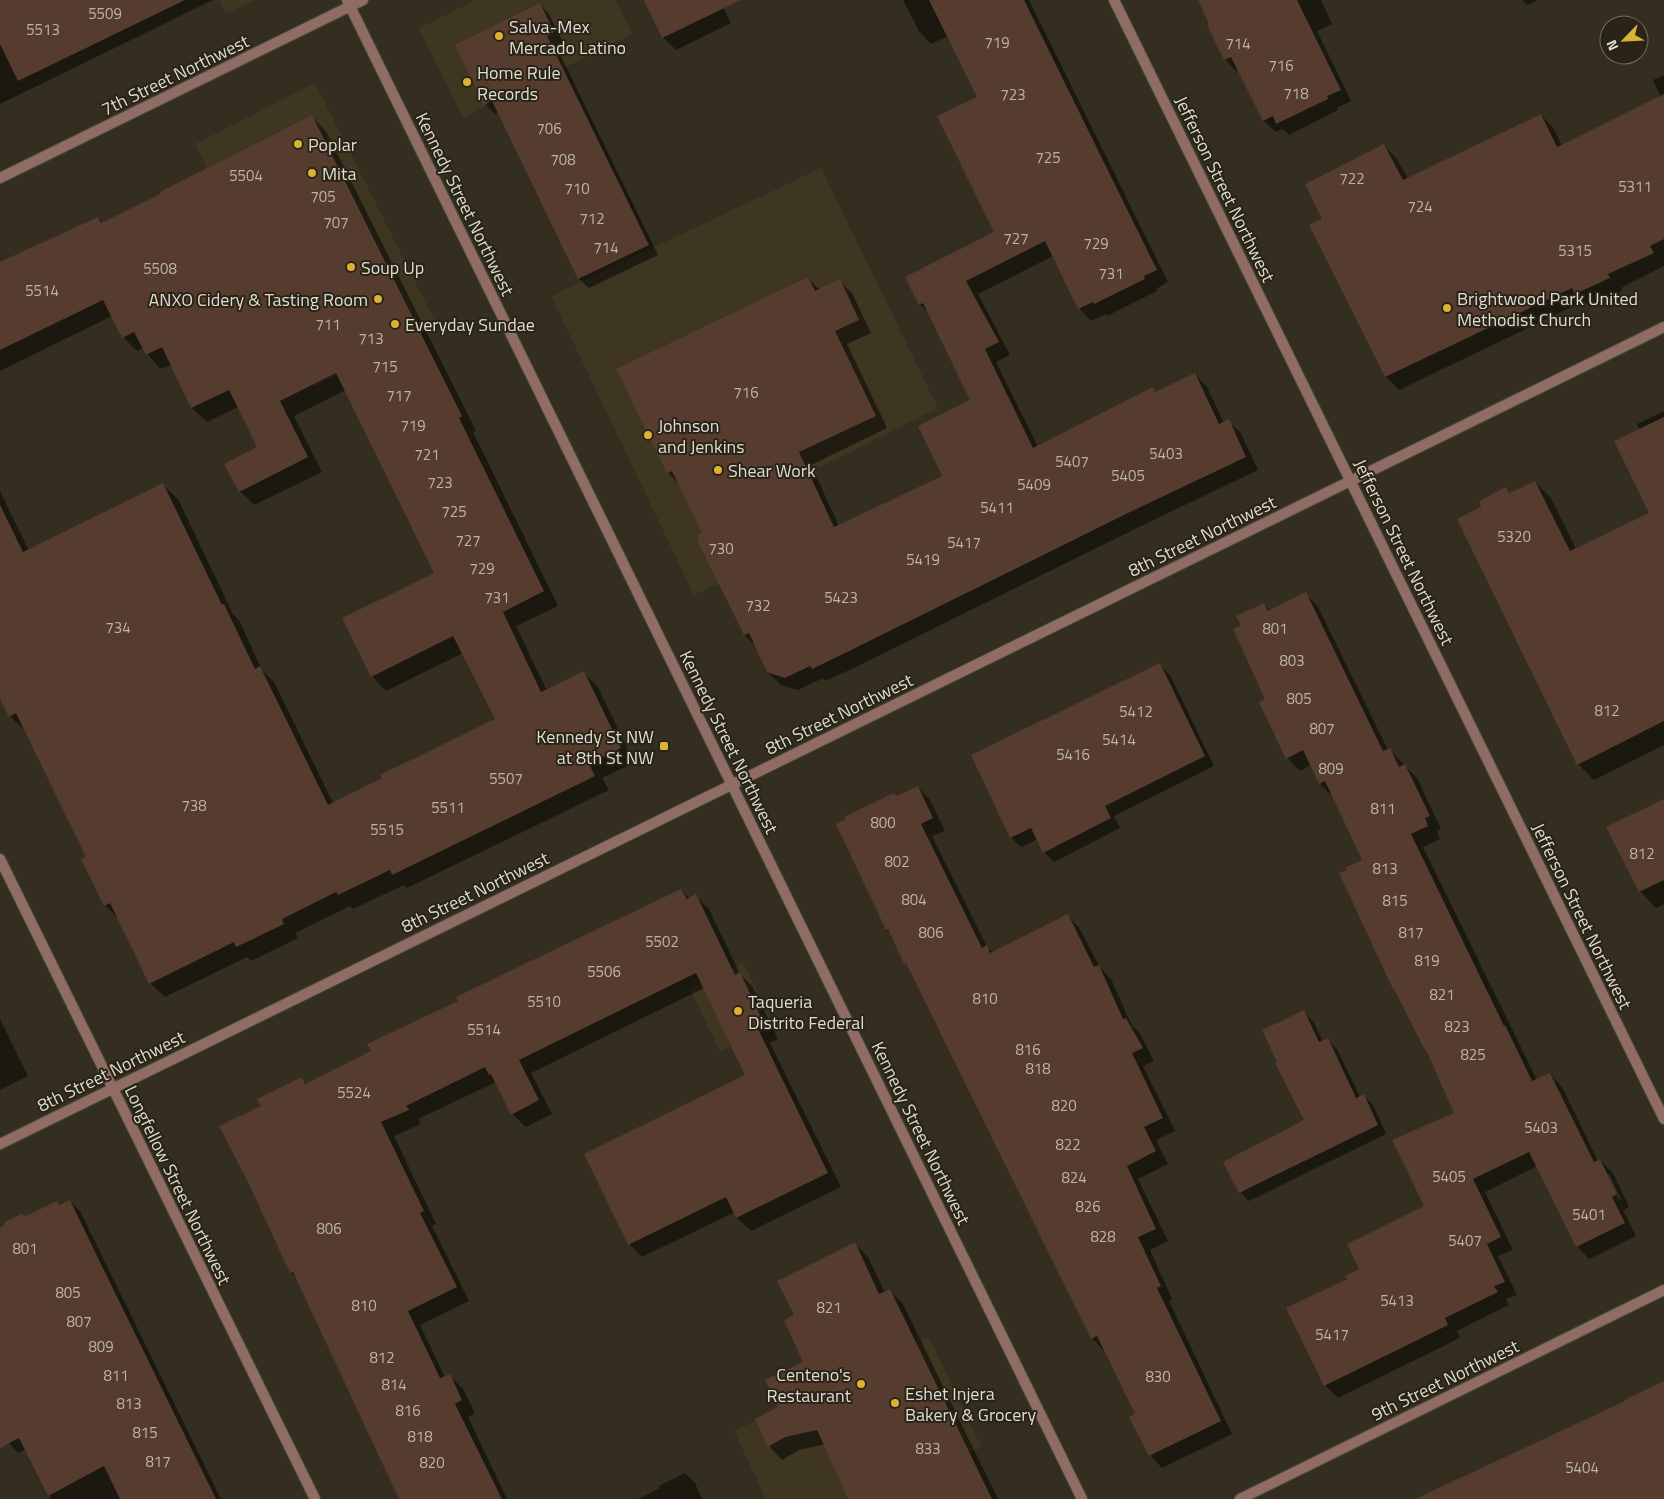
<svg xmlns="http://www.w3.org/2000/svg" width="1664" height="1499" font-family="'Titillium Web',sans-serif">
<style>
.built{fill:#3e3621}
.shadow{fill:#0007;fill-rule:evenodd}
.building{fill:#553c2f}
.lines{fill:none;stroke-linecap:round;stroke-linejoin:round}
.minor-casing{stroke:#4f4a3c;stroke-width:12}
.tertiary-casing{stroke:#4f4a3c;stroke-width:12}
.minor{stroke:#8f6d65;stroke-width:10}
.tertiary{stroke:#8f6d65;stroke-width:10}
.poi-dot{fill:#deb133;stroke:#292416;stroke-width:2}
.labels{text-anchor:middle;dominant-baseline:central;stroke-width:4;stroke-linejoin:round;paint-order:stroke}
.number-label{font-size:15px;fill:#bcb4aa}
.poi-label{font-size:18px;fill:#dfdcd3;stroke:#292416;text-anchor:start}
.street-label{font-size:18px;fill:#dfdcd3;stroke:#292416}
</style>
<rect width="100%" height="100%" fill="#332e1f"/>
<!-- built -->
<g class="built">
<path d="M219,0h36l-29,14z"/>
<path d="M476,0h140l16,34 -169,84 -44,-90z"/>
<path d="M315,83l122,242 -121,61 -121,-242z"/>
<path d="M821,168l117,240 -207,104 24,56 -61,27 -143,-299z"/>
<path d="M743,962l31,64 -54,25 -31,-63z"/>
<path d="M929,1337l52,110 -107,52h-108l-32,-68z"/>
</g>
<!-- shadow -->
<g class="shadow">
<path d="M0,0h213l-213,104z"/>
<path d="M645,0h88l-11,5 9,18 -55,27 -13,-13z"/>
<path d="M903,0h126l139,282 -12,7 1,2 -50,25 -1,-2 -15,7 -12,-13 -26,-52 -75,38 32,61 -14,7 42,85 114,-58 4,4 39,-19 12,13 17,36 4,-2 13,12 17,37 -117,56 -287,142 -29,13 -2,-3 -25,12 -17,-5 -13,-13 -13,-27 -10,-10 -41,-102 -24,-48 -12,-12 140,-195 12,12 19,-9 13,12 19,40 -24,11 40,84 -76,37 28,61 105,-50 28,-76 -42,-86 -10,-10 75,-71 -16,-136 -31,-61 -17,8 -12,-13z"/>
<path d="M1199,0h122l11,24 -15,7 34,70 -14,7 1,2 -49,25 -6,-6 -7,3 -12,-11 -25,-51 -3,1 -11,-12z"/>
<path d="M1522,0h16l-11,5z"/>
<path d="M540,4l9,10 14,28 -7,4 102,209 -69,33 -10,-9 -80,-167 -4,2 -10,-10z"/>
<path d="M1664,75v191l-43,22 1,3 -32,16 -6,-6 -185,89 -13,-13 -75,-151 13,-7 60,-74 13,14 11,20 133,-64 13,14 8,17 99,-49 -8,-17z"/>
<path d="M312,117l14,14 150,300 -3,1 85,174 -42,20 31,65 37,-18 14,14 36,76 -32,15 7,12 -202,98 -3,-3 -51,24 -3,-3 -55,27 3,5 -47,23 -4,-4 -82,40 -15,-14 -31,-64 -14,-14 -17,-48 -63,-127h-1l-14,-14 -10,-21v-204l29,60 134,-66 15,14 55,115 6,6 23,50 12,12 59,121 163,-83 -33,-67 -77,38 -14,-15 64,-102 -90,-184 -52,26 28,56 -68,33 -14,-14 19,-43 -21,-41 -31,15 -15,-14 -20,-44 -11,5 -14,-15 -3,-6 -7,3 -14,-14 -11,-21 -112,55v-107l98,-46 5,5z"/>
<path d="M1664,411v334l-70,35 -16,-16 -95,-256 23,-19 5,5 24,-12 16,16 25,51 74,-35 -10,-84 -3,-6z"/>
<path d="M1306,594l12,13 70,143h2l27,28 24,51 -4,2 3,8 -17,8 114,233 13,-6 12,13 36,74 2,-1 13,13 16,34 -6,3 13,26 -47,23 -12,-13 -40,-80 -52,26 28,58 -15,6 19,39 -11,4 3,6 -52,26 3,7 -122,60 -13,-13 23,-106 13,-9 65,-64 30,-93 -27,-61 -65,-192 -32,-64 -12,-12 -9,-19 -11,6 -13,-13 -44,-132 21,-22 6,7zM1606,1174h3l12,25 -2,1z"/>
<path d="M1160,665l10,10 44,91 -100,50 6,12 -66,34 -10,-10 -6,-13 -17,8 -10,-10z"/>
<path d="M918,787l12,13 15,31 -13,5 55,111 6,6 75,-37 12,13 19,37 12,13 21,47 7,6 15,29 -11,5 32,65 -19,9 12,24 -30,15 30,62 -18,9 22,49 -3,2 63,133 -70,34 -12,-13 -13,-41 -33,-63 -12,-13 -183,-371 -4,-4 -14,-29 -4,-4 9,-133z"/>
<path d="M1664,800v104l-8,4 -16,-17z"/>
<path d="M681,890l9,9 5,-3 14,13 31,65 13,13 25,52 -8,4 71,144 -90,44 -14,-13 -2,-6 -93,45 -13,-13 118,-168 -43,-88 -173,85 21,41 -26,13 -14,-13 -16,-32 -78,37 3,5 -27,12 42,88 -4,2 37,75 -49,24 25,52 5,-1 13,13 12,24 -7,4 39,82h-106l-103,-219 -7,-7 -41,-90 13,-76 38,-28 6,5 66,-32 87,-51z"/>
<path d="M1304,1012l9,9 10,21 5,-2 9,9 23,48 4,-1 9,9 13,29 -137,67 -9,-9 66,-71z"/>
<path d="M0,1019l28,57 -28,14z"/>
<path d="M70,1201l10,10 141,288h-170l-25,-50 -8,4 -9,-10 -9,-17v-197l57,-27 4,4z"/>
<path d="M855,1244l13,13 17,36 4,-3 14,14 95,195h-149l-24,-55 -26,6 -17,10 -13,-14 11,-39 25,-45 -10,-46z"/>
<path d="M685,1473l10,10 7,16h-64l22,-11 -1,-2z"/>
</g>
<!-- building -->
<g class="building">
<path d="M0,0h185l-167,81 -18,-37z"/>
<path d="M644,0h97l-79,38z"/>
<path d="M929,0h95l133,270 -13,6 1,3 -51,25 -1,-2 -15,7 -33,-68 -79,40 33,61 -14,7 48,99 120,-61 2,5 40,-19 24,51 10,-5 17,38 -118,56 -287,142 -29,14 -2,-3 -25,12 -18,-6 -18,-39 -5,2 -45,-91 -2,-9 5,-2 -30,-62 -5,2 -51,-104 192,-92 7,14 25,-12 19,41 -24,11 41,85 -77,36 35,75 108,-51 -24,-50 52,-26 -47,-97 -4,2 -14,-28 89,-45 -57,-116 40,-19z"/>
<path d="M1198,0h99l44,90 -14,6 1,3 -52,25 -3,-8 -10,5 -32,-64 -7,3 -17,-35 2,-1z"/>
<path d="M540,3l14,29 -7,4 102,209 -71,34 -86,-178 -8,4 -29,-60z"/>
<path d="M1664,94v145l-14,7 4,7 -46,21 2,4 -35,16 -3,-6 -187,89 -76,-152 13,-6 -17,-35 79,-40 19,36 138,-66 16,33z"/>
<path d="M312,115l150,301 -3,2 85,173 -41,21 38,80 43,-21 37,77 -32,16 6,12 -203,99 -2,-5 -52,25 -2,-3 -54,27 2,5 -48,23 -2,-5 -85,42 -39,-81 -6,3 -23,-47 5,-2 -70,-144 -7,4 -9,-18v-194l23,47 140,-69 59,122 2,-1 31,65 5,-3 68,139 54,-27 -2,-3 115,-56 -42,-83 -82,41 -29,-59 92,-45 -98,-200 -56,28 28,56 -69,35 -15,-28 33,-17 -28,-57 -38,18 -29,-61 -16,8 -12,-23 -12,6 -19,-38 -103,50v-88l98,-45 3,6 59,-29v-2z"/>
<path d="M1664,417v304l-87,44 -120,-246 24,-12 -2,-6 27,-14 3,6 26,-12 35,70 79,-38 -35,-72z"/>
<path d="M1306,592l77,159 7,-3 9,19 6,-3 25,52 -5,2 3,8 -17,8 93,192 1,-1 27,56 18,-8 44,89 6,-3 17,35 -5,3 13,26 -49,24 -47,-95 -56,27 28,58 -14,7 18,38 -11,4 4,6 -53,26 3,7 -124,61 -38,-78 61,-29 -2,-3 14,-7 -12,-25 77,-38 -32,-66 62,-27 -28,-63h-1l-31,-61h-1l-54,-116 8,-3 -1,-3 16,-7 -37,-79 -6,3 -16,-34 -17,9 -27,-57 6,-3 -32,-70 8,-3 -5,-10 28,-13 4,8z"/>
<path d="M1160,663l45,93 -100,50 6,12 -68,35 -12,-25 -21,10 -39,-83z"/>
<path d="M918,786l15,32 -12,6 61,124 5,-3 3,8 78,-39 26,53 5,-2 24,54 3,-1 17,30 -11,5 31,65 -19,9 12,24 -29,15 29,63 -18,8 23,49 -4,2 64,133 -72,35 -20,-39 6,-3 -38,-78 -6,3 -185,-376 -2,1 -16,-35 -2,1 -50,-106 10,-5 -2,-2 50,-24 2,3z"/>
<path d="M1664,799v81l-25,12 -33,-65z"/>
<path d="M681,889l6,10 9,-5 39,81 5,-3 25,54 -7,3 70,144 -92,45 -10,-21 -98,48 -44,-91 161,-79 -49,-102 -177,87 20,40 -28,15 -20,-41 -2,1 -4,-8 -79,39 3,4 -28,12 43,89 -4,2 37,74 -49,24 32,67 10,-4 12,26 -7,4 47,95h-103l-106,-227 -3,1 -41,-89 -30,-58 42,-20 -4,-7 45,-22 3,7 66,-33 -4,-7 91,-43 -2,-4z"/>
<path d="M1304,1010l15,32 9,-4 28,60 8,-4 14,31 -139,68 -16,-31 81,-42 -29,-57 2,-1 -15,-32z"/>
<path d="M70,1200l28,58 118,241h-96l-16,-33 -56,30 -29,-58 -19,10v-220l4,-3 2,-4 15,-7 5,2 31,-15 2,4z"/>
<path d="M855,1242l24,52 11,-5 102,210h-144l-31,-69 -32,7 -17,10 -13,-28 23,-12 -13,-27 38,-18 -19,-42 10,-5 -17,-34z"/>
<path d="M1664,1381v118h-249l210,-98 -1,-1z"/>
</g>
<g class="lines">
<defs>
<g id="minor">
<path d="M1114,0l550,1119"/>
<path d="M0,178l363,-178"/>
<path d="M0,859l315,640"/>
<path d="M0,1144l1664,-817"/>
<path d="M1240,1499l424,-209"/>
</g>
<path id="tertiary" d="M347,0l735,1499"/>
</defs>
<!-- minor casing -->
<use href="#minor" class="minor-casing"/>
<!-- tertiary casing -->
<use href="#tertiary" class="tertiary-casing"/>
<!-- minor -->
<use href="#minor" class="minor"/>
<!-- tertiary -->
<use href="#tertiary" class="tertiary"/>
</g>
<!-- markers -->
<g class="poi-dot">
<circle cx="499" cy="36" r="5"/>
<circle cx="467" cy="82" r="5"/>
<circle cx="298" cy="144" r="5"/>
<circle cx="312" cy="173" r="5"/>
<circle cx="351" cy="267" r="5"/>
<circle cx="378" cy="299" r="5"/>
<circle cx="1447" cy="308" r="5"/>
<circle cx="395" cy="324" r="5"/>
<circle cx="648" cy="435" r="5"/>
<circle cx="718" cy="470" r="5"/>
<rect x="659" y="741" width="10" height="10" rx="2.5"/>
<circle cx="738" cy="1011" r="5"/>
<circle cx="861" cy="1384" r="5"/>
<circle cx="895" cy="1403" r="5"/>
</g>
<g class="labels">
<!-- number labels -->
<g class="number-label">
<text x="105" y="13">5509</text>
<text x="43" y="29">5513</text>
<text x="997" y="42">719</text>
<text x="1238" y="43">714</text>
<text x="1281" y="65">716</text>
<text x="1296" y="93">718</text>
<text x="1013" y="94">723</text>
<text x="549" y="128">706</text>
<text x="1048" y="157">725</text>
<text x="563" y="159">708</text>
<text x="246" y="175">5504</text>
<text x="1352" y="178">722</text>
<text x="1635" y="186">5311</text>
<text x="577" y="188">710</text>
<text x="323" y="196">705</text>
<text x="1420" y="206">724</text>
<text x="592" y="218">712</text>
<text x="336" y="222">707</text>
<text x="1016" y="238">727</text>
<text x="1096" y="243">729</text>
<text x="606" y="247">714</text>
<text x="1575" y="250">5315</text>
<text x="160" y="268">5508</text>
<text x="1111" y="273">731</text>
<text x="42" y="290">5514</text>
<text x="328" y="324">711</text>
<text x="371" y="338">713</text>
<text x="385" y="366">715</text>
<text x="746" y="392">716</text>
<text x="399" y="395">717</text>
<text x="413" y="425">719</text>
<text x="1166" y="453">5403</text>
<text x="427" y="454">721</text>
<text x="1072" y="461">5407</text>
<text x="1128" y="475">5405</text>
<text x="440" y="482">723</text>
<text x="1034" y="484">5409</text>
<text x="997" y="507">5411</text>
<text x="454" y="511">725</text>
<text x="1514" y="536">5320</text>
<text x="468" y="540">727</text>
<text x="964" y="542">5417</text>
<text x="721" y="548">730</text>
<text x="923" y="559">5419</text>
<text x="482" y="568">729</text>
<text x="497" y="597">731</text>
<text x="841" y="597">5423</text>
<text x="758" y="605">732</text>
<text x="118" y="627">734</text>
<text x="1275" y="628">801</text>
<text x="1292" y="660">803</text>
<text x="1299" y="698">805</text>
<text x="1607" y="710">812</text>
<text x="1136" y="711">5412</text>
<text x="1322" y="728">807</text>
<text x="1119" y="739">5414</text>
<text x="1073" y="754">5416</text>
<text x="1331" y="768">809</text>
<text x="506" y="778">5507</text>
<text x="194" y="805">738</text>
<text x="448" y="807">5511</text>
<text x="1383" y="808">811</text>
<text x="883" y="822">800</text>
<text x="387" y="829">5515</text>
<text x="1642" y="853">812</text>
<text x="897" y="861">802</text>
<text x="1385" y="868">813</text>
<text x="914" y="899">804</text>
<text x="1395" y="900">815</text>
<text x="931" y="932">806</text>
<text x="1411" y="932">817</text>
<text x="662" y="941">5502</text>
<text x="1427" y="960">819</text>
<text x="604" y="971">5506</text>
<text x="1442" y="994">821</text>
<text x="985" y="998">810</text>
<text x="544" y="1001">5510</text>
<text x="1457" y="1026">823</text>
<text x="484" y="1029">5514</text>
<text x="1028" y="1049">816</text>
<text x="1473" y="1054">825</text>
<text x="1038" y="1068">818</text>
<text x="354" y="1092">5524</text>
<text x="1064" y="1105">820</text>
<text x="1541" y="1127">5403</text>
<text x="1068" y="1144">822</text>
<text x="1449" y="1176">5405</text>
<text x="1074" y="1177">824</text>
<text x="1088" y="1206">826</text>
<text x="1589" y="1214">5401</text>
<text x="329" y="1228">806</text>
<text x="1103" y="1236">828</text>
<text x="1465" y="1240">5407</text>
<text x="25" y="1248">801</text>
<text x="68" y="1292">805</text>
<text x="1397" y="1300">5413</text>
<text x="364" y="1305">810</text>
<text x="829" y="1307">821</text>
<text x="79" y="1321">807</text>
<text x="1332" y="1334">5417</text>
<text x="101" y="1346">809</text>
<text x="382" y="1357">812</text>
<text x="116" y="1375">811</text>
<text x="1158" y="1376">830</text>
<text x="394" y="1384">814</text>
<text x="129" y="1403">813</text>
<text x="408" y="1410">816</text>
<text x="145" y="1432">815</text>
<text x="420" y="1436">818</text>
<text x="928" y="1448">833</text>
<text x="158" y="1461">817</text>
<text x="432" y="1462">820</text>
<text x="1582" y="1467">5404</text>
</g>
<!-- poi labels -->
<g class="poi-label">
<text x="509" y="26">Salva-Mex<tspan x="509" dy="21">Mercado Latino</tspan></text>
<text x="477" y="72">Home Rule<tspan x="477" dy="21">Records</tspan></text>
<text x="308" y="144">Poplar</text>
<text x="322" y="173">Mita</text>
<text x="361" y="267">Soup Up</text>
<text x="1457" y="298">Brightwood Park United<tspan x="1457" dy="21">Methodist Church</tspan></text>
<text x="368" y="299" text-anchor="end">ANXO Cidery &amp; Tasting Room</text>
<text x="405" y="324">Everyday Sundae</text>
<text x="658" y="425">Johnson<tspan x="658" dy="21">and Jenkins</tspan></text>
<text x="728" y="470">Shear Work</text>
<text x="654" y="736" text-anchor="end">Kennedy St NW<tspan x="654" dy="21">at 8th St NW</tspan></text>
<text x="748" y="1001">Taqueria<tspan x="748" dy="21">Distrito Federal</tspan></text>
<text x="851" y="1374" text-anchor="end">Centeno's<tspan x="851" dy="21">Restaurant</tspan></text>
<text x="905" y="1393">Eshet Injera<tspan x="905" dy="21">Bakery &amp; Grocery</tspan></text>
</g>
<!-- street labels -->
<g class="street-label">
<text transform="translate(175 75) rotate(-26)">7th Street Northwest</text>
<text transform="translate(1225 189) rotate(64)">Jefferson Street Northwest</text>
<text transform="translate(465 204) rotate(64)">Kennedy Street Northwest</text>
<text transform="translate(1202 536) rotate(-26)">8th Street Northwest</text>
<text transform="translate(1404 552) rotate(64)">Jefferson Street Northwest</text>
<text transform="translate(839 714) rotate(-26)">8th Street Northwest</text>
<text transform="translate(729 742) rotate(64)">Kennedy Street Northwest</text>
<text transform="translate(475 892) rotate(-26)">8th Street Northwest</text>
<text transform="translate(1582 916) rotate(64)">Jefferson Street Northwest</text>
<text transform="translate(111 1071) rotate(-26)">8th Street Northwest</text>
<text transform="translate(921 1133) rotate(64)">Kennedy Street Northwest</text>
<text transform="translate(178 1185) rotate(64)">Longfellow Street Northwest</text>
<text transform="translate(1445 1380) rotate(-26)">9th Street Northwest</text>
</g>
</g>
<!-- north arrow -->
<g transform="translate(1624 40) rotate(246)"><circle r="24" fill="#292416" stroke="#726e62"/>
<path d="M0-4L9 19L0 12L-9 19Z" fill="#deb133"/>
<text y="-8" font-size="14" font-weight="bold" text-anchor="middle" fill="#dfdcd3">N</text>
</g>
</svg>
